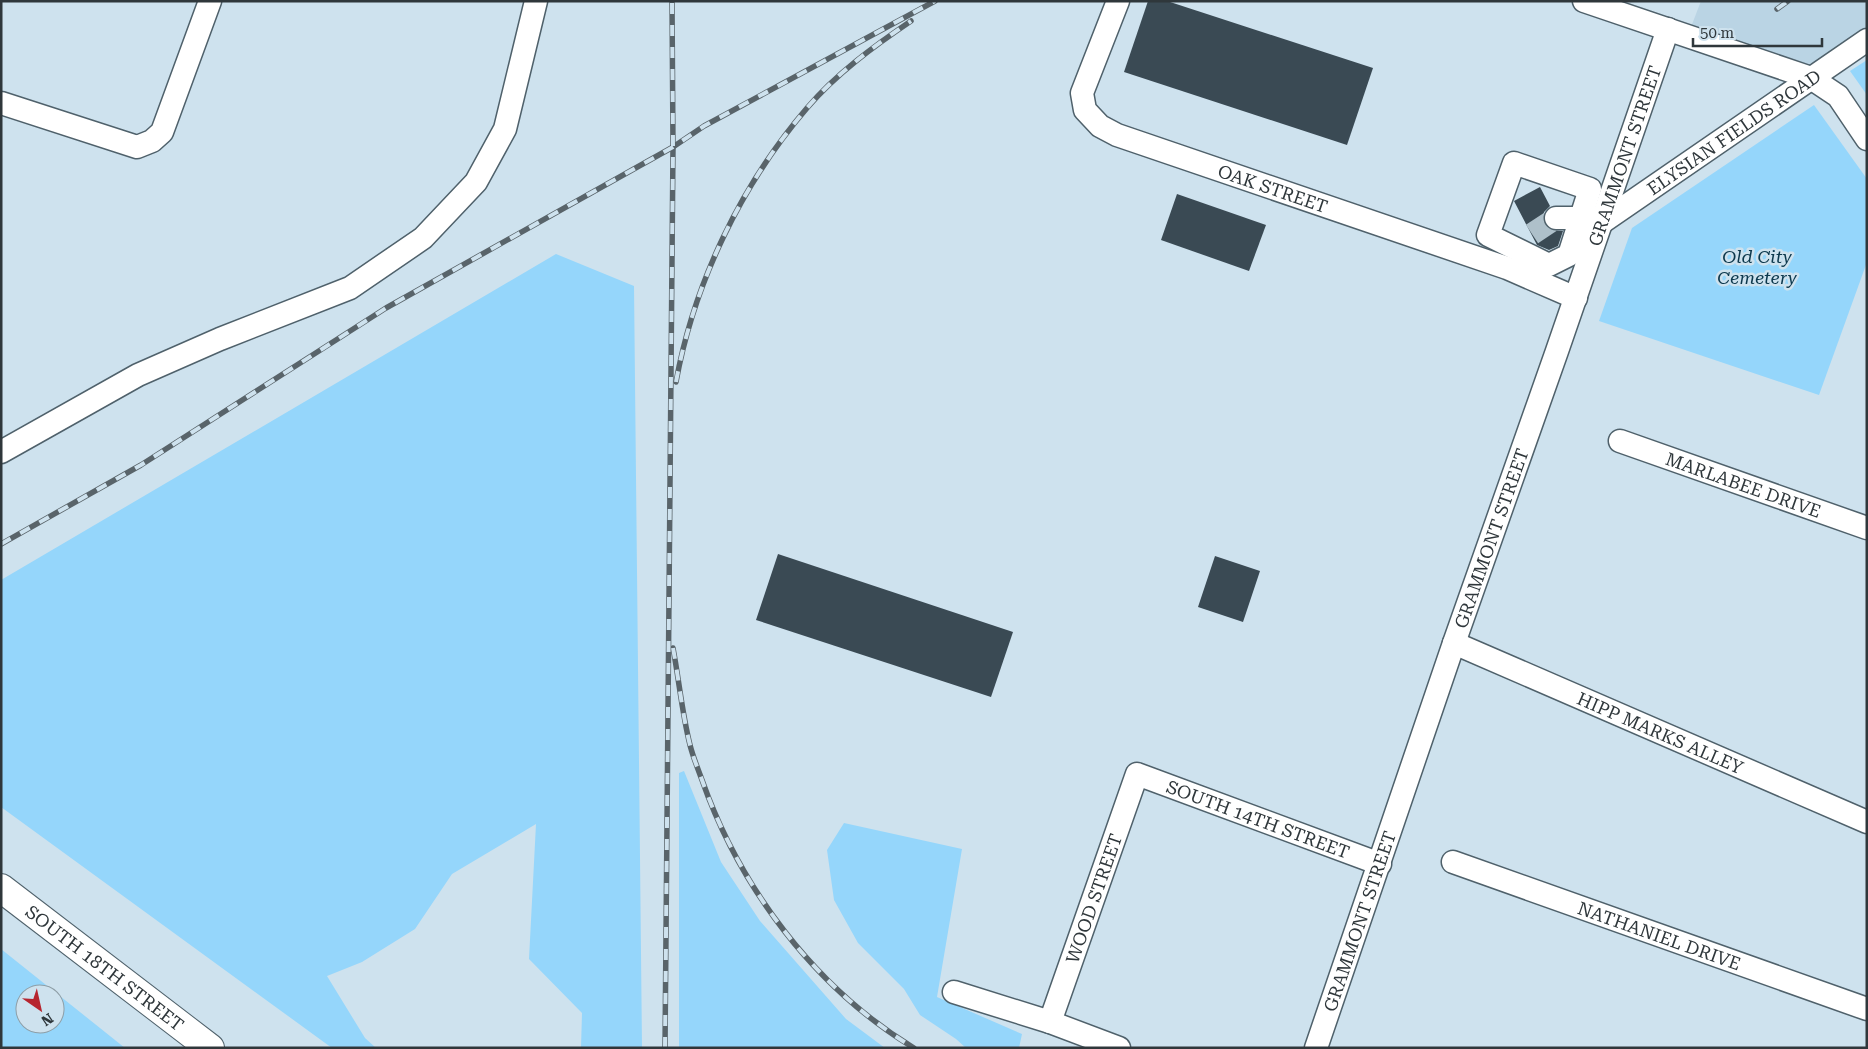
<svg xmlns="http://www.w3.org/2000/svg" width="1868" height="1049" font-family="'Roboto Serif',serif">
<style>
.built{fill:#bad4e4}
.green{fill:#95d6fb;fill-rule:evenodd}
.building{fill:#3a4a54}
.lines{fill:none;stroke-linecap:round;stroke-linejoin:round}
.minor-tunnel{stroke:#aec0ca;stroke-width:22;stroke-dasharray:22 11;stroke-linecap:butt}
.minor-casing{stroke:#4f616b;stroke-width:25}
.major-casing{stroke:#4f616b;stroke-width:30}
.minor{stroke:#fff;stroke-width:22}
.major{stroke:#fff;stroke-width:28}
.rail-casing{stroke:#59646a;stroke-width:5.5}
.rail{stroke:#cee2ee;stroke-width:4;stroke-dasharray:11;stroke-linecap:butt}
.labels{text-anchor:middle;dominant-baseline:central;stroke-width:5;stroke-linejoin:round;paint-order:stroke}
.street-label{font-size:18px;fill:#2f373b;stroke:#cee2ee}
.park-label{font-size:18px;font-style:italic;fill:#0c384d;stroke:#cee2ee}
</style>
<rect width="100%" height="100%" fill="#cee2ee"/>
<!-- built -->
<path class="built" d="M1701,1h166v27l-45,30 -13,6h-11l-107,-37z"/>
<!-- green -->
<g class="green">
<path d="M1867,60v35l-17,-24z"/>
<path d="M1814,105l53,74v83l-48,133 -220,-74 33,-93z"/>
<path d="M556,254l78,32 8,762h-61l1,-35 -53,-54 7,-135 -84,50 -37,55 -53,33 -35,14 38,62 11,10h-44l-331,-241v-227z"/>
<path d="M684,771l37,91 39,59 86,98 39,29h-206v-275z"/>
<path d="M844,823l118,26 -25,148 85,37 -3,14h-53l-10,-9 -36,-24 -16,-26 -46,-46 -24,-43 -7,-50z"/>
<path d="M1,949l124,99h-124zM25,994h30v30h-30z"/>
</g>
<!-- building -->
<g class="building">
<path d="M1148,1h19l206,67 -26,77 -223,-73z"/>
<path d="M1540,187l10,19 -6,6 -1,6 1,6 6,6 13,1 -5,15 -9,4 -12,-5 -23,-44z"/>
<path d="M1177,194l89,31 -17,46 -88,-31z"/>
<path d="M778,554l235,78 -22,65 -235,-77z"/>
<path d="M1215,556l45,15 -17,51 -45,-15z"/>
</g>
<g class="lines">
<!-- minor-tunnel -->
<path class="minor-tunnel" d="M1532,234l24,-16"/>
<defs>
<g id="minor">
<path id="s1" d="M1118,1l-36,92 3,17 15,16 17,9 390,133 69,30"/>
<path d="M1584,1l227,77 27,18 29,43"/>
<path d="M1,103l136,44 15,-6 10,-9 48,-131"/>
<path d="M1514,163l76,26 -21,66 -20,10 -61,-30z"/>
<path d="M1556,218h25l14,4"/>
<path id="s2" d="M1601,223l266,-183"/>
<path id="s3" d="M1620,441l247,87"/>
<path d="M1,452l137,-77 82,-36 130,-51 73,-50 53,-56 29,-53 31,-128"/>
<path id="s4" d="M1454,643l413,179"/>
<path id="s5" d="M1453,862l414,147"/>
<path d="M954,992l96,30 69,26"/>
<path id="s6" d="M1050,1022l87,-248 243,90"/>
<path id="s7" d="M1316,1048l138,-405 103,-292 111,-322"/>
</g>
<g id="major">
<path id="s8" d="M1,888l209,160"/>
</g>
</defs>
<!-- minor casing -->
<use href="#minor" class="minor-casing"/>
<!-- major casing -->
<use href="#major" class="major-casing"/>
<!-- minor -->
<use href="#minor" class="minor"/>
<!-- major -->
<use href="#major" class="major"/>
<defs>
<g id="rail">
<path d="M1777,9l11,-8"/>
<path d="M676,382c18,-99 65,-197 131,-274 29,-34 67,-62 104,-87"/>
<path d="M1,544l140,-79 245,-157 287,-161 31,-21 231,-125"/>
<path d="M673,648c6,32 9,65 17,97 3,12 8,24 12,35 38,108 113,208 212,268"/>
<path d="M665,1048l8,-901 -1,-146"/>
</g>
</defs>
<!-- rail casing -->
<use href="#rail" class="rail-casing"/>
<!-- rail -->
<use href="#rail" class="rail"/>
</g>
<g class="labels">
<!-- street labels -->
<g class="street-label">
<text stroke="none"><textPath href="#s2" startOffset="161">ELYSIAN FIELDS ROAD</textPath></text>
<text stroke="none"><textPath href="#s7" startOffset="944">GRAMMONT STREET</textPath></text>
<text stroke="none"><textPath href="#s1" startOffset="322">OAK STREET</textPath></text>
<text stroke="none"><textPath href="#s3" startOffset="131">MARLABEE DRIVE</textPath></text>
<text stroke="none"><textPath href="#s7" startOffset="539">GRAMMONT STREET</textPath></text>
<text stroke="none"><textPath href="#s4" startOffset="225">HIPP MARKS ALLEY</textPath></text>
<text stroke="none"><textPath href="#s6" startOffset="392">SOUTH 14TH STREET</textPath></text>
<text stroke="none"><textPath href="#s6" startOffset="131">WOOD STREET</textPath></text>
<text stroke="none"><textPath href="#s7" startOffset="134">GRAMMONT STREET</textPath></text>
<text stroke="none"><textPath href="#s5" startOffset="219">NATHANIEL DRIVE</textPath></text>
<text stroke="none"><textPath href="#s8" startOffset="131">SOUTH 18TH STREET</textPath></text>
</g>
<!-- park labels -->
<g class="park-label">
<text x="1757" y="256">Old City<tspan x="1757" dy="21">Cemetery</tspan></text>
</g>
</g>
<!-- border -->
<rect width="1868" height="1049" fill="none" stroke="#2f373b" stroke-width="5"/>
<!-- north arrow -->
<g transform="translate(40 1009) rotate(146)"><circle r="24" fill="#cee2ee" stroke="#8e9ea6"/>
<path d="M0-4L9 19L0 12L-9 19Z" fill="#b6252f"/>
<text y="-8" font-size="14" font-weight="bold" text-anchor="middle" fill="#2f373b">N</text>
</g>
<!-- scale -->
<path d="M1693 38v8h129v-8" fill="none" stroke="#2f373b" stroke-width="2.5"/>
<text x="1700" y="38" font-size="15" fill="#2f373b" stroke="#cee2ee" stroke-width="4" paint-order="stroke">50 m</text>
</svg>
